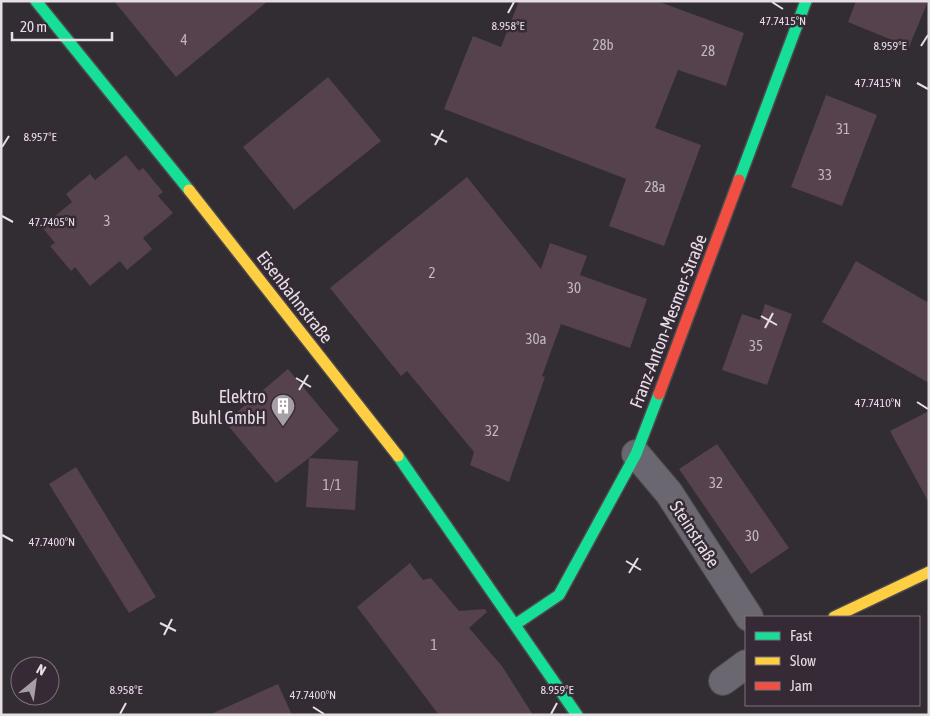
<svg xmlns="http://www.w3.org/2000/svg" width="930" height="716" font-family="'Asap Condensed',sans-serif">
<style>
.building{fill:#55424c}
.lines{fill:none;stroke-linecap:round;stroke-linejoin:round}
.street-casing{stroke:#4e4a4e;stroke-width:30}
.fast-casing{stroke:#4e4a4e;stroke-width:14}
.slow-casing{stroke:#4e4a4e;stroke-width:14}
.jam-casing{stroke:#4e4a4e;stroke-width:14}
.street{stroke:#6a6771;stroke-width:28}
.fast{stroke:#16e098;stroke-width:11}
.slow{stroke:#ffcf43;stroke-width:11}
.jam{stroke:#f24e42;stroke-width:11}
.ticks{fill:none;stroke:#e5dee5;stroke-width:2}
.labels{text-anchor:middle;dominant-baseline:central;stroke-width:5;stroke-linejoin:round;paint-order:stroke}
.number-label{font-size:15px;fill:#c1b7bf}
.street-label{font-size:18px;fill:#e5dee5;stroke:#352a35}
.poi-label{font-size:18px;fill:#e5dee5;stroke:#352a35;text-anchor:end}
.ticks-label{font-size:12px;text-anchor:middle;fill:#e5dee5;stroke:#352a35;stroke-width:5;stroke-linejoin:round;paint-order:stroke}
</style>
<rect width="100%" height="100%" fill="#322d32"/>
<!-- building -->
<g class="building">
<path d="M114,1h154l-92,76z"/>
<path d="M519,1h138l87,32 -18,53 -48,-16 -23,58 46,17 -37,101 -55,-20 17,-47 -182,-70 29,-73 28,11z"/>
<path d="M856,1h72l-19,46 -61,-25z"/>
<path d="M328,77l53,64 -87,69 -51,-63z"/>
<path d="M826,95l51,20 -35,91 -51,-19z"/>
<path d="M126,155l13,16 4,-3 20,24 -5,4 15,17 -30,25 9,11 -25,21 -7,-9 -30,25 -15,-19 -4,4 -21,-25 5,-3 -13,-16 30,-25 -6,-8 24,-20 5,6z"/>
<path d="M467,177l74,92 9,-26 37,13 -7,19 67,24 -17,49 -69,-24 -19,52 3,1 -36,105 -39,-17 4,-13 -67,-81 -6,5 -71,-88z"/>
<path d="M856,261l73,42v80l-107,-61z"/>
<path d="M765,304l27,10 -25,71 -45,-15 20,-56 18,6z"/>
<path d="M288,369l51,61 -30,28 -33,25 -51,-61z"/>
<path d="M929,411v92l-39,-72z"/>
<path d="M717,444l72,104 -38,26 -72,-105z"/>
<path d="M309,458l49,3 -3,49 -49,-3z"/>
<path d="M76,467l80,130 -27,16 -80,-129z"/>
<path d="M410,563l13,17 8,-2 28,33 26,-2 2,3 -18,16 33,38 31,49h-94l-82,-108z"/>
<path d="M278,684l14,31h-83z"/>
</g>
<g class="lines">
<defs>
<g id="street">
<path d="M636,454l33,39 80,124"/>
<path d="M723,681l23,-17"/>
</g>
<g id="fast">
<path d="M36,1l153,189"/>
<path d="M739,180l67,-179"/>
<path d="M398,456l179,259"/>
<path d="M516,624l43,-29 77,-141 23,-60"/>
</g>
<g id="slow">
<path d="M189,190l209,266"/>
<path d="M834,617l95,-45"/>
</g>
<path id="jam" d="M659,394l80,-214"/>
</defs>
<!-- street casing -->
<use href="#street" class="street-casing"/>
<!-- fast casing -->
<use href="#fast" class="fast-casing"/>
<!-- slow casing -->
<use href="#slow" class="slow-casing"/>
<!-- jam casing -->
<use href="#jam" class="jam-casing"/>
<!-- street -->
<use href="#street" class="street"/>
<!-- fast -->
<use href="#fast" class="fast"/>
<!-- slow -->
<use href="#slow" class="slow"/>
<!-- jam -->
<use href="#jam" class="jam"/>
</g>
<!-- ticks -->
<path class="ticks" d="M772,2l11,7M508,13l6,-11M921,46l7,-11M917,83l11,6M431,134l16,8M435,145l8,-15M2,147l7,-11M2,216l11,6M761,316l16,9M765,328l8,-15M296,378l15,9M299,390l9,-15M917,402l11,7M2,535l11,6M626,561l15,9M629,573l9,-15M160,623l16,8M164,635l8,-16M313,707l11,7M120,714l6,-11M551,714l6,-11"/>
<!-- icons -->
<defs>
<symbol id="building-pin" viewBox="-11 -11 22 30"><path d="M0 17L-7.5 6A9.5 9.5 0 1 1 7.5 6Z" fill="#a6a0a6" stroke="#352a35"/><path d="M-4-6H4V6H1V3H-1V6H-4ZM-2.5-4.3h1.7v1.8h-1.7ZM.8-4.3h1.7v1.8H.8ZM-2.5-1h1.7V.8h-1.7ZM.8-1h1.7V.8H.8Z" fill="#fff"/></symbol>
</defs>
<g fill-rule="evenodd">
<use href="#building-pin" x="269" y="392" width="28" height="38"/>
</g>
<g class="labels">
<!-- number labels -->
<g class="number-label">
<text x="184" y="39">4</text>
<text x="603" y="44">28b</text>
<text x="708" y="50">28</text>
<text x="843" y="128">31</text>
<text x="825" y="174">33</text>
<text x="655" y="186">28a</text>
<text x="107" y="220">3</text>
<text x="432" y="272">2</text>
<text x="574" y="287">30</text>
<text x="536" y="338">30a</text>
<text x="756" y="345">35</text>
<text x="492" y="430">32</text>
<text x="716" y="482">32</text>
<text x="332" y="484">1/1</text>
<text x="752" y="535">30</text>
<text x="434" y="644">1</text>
</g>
<!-- street labels -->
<g class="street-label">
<text transform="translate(295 297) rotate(52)">Eisenbahnstraße</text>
<text transform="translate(668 321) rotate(-69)">Franz-Anton-Mesmer-Straße</text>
<text transform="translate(695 534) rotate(57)">Steinstraße</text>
</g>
<!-- poi labels -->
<g class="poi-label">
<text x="266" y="396">Elektro<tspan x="266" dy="21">Buhl GmbH</tspan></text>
</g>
</g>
<g class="ticks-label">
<text x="783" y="25">47.7415°N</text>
<text x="508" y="30">8.958°E</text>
<text x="890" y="50">8.959°E</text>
<text x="878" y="87">47.7415°N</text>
<text x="40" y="141">8.957°E</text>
<text x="52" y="226">47.7405°N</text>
<text x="878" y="407">47.7410°N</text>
<text x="52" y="546">47.7400°N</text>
<text x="126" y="694">8.958°E</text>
<text x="557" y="694">8.959°E</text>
<text x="313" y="699">47.7400°N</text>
</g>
<!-- border -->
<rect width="930" height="716" fill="none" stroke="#e5dee5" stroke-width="5"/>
<!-- legend -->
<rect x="745" y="616" width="175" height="90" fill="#352a35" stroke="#7b727b"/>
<rect x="755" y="632" width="25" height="8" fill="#16e098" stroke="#7b727b"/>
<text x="790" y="641" font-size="15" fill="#e5dee5">Fast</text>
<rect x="755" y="657" width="25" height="8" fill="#ffcf43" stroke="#7b727b"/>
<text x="790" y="666" font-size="15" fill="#e5dee5">Slow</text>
<rect x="755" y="682" width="25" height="8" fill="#f24e42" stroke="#7b727b"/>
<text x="790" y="691" font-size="15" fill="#e5dee5">Jam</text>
<!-- north arrow -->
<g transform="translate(35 681) rotate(29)"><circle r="24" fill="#352a35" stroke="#7b727b"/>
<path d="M0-4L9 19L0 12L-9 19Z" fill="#a6a0a6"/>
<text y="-8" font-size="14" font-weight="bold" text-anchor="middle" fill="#e5dee5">N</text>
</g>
<!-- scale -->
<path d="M12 32v8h100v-8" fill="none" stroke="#e5dee5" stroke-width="2.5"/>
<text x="20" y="32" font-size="15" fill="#e5dee5" stroke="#352a35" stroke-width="4" paint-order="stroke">20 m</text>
</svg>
